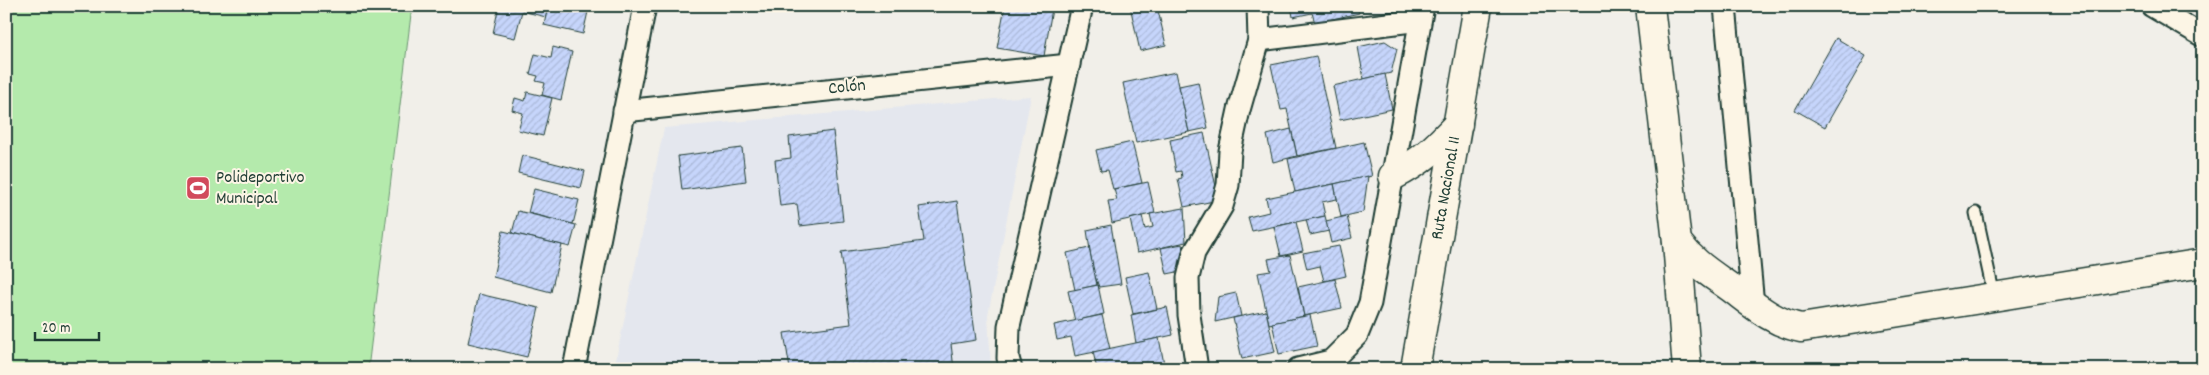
<svg xmlns="http://www.w3.org/2000/svg" width="2209" height="375" font-family="Dekko,sans-serif">
<style>
.built{fill:#e4e7ee}
.grass{fill:#b4eaac;stroke:#6a9470}
.building{fill:url(#building-hatch);stroke:#1f3d34}
.lines{fill:none;stroke-linecap:round;stroke-linejoin:round}
.service-casing{stroke:#1f3d34;stroke-width:15}
.minor-casing{stroke:#1f3d34;stroke-width:25}
.secondary-casing{stroke:#1f3d34;stroke-width:31}
.trunk-casing{stroke:#1f3d34;stroke-width:31}
.service{stroke:#fcf5e5;stroke-width:11}
.minor{stroke:#fcf5e5;stroke-width:21}
.secondary{stroke:#fcf5e5;stroke-width:28}
.trunk{stroke:#fcf5e5;stroke-width:28}
.labels{text-anchor:middle;dominant-baseline:central;stroke-width:4;stroke-linejoin:round;paint-order:stroke}
.street-label{font-size:18px;fill:#1f3d34;stroke:#fcf5e5}
.poi-label{font-size:18px;fill:#1f3d34;stroke:#fcf5e5;text-anchor:start}
</style>
<defs>
<pattern id="building-hatch" width="6" height="6" patternUnits="userSpaceOnUse" patternTransform="scale(1.25)"><rect width="6" height="6" fill="#c6d5fb"/><path d="M-1 1l2-2M0 6l6-6M5 7l2-2" fill="none" stroke="#aab8d8"/></pattern>
</defs>
<rect width="100%" height="100%" fill="#f1efe9"/>
<filter id="ink" filterUnits="userSpaceOnUse"><feTurbulence type="fractalNoise" baseFrequency=".02" numOctaves="2"/><feDisplacementMap in="SourceGraphic" scale="10" xChannelSelector="R" yChannelSelector="G"/><feConvolveMatrix kernelMatrix="1 2 1 2 8 2 1 2 1" color-interpolation-filters="sRGB"/></filter>
<g filter="url(#ink)">
<!-- built -->
<path class="built" d="M1031,96l-43,219 3,54h-377l50,-241z"/>
<!-- grass -->
<path class="grass" d="M6,6h406l-44,363h-362z"/>
<!-- building -->
<g class="building">
<path d="M499,6h49l-2,11 -24,-6 -7,27 -22,-5z"/>
<path d="M548,6l41,1 -6,27 -39,-9z"/>
<path d="M1005,6h32l15,3 -8,47 -47,-8z"/>
<path d="M1130,6h27l9,39 -26,6z"/>
<path d="M1291,6h66l2,7 -44,10 -3,-10 -19,4z"/>
<path d="M1836,38l30,18 -41,71 -30,-17z"/>
<path d="M1385,41l12,8 -6,24 -27,6 -6,-32z"/>
<path d="M553,47l19,5 -11,48 -19,-5 3,-12 -9,-2 2,-5 -8,-2 5,-20 16,4z"/>
<path d="M1316,56l20,92 -39,8 -10,-47 -6,1 -10,-45z"/>
<path d="M1176,72l13,60 -53,11 -13,-60z"/>
<path d="M1385,74l7,35 -52,11 -7,-34z"/>
<path d="M1198,82l10,46 -19,4 -10,-46z"/>
<path d="M527,92l25,6 -9,38 -25,-6 5,-17 -11,-3 3,-12 10,3z"/>
<path d="M1291,129l6,27 -24,6 -6,-27z"/>
<path d="M833,131l10,90 -43,5 -3,-22 -17,2 -5,-46 16,-2 -2,-21z"/>
<path d="M1204,133l15,67 -35,7 -6,-28 4,-1 -1,-7 -5,1 -6,-32z"/>
<path d="M1132,142l10,41 -29,6 -5,-19 -7,1 -5,-21z"/>
<path d="M1364,142l8,34 -77,16 -7,-33z"/>
<path d="M742,148l4,33 -64,9 -4,-34z"/>
<path d="M522,155l63,16 -4,17 -63,-15z"/>
<path d="M1368,176l-5,36 -22,5 -7,-33z"/>
<path d="M1148,182l7,31 -43,10 -4,-22 9,-1 -3,-11z"/>
<path d="M1334,184l3,15 -15,3 3,14 -73,15 -4,-14 21,-5 -3,-14z"/>
<path d="M534,189l45,11 -6,24 -45,-11z"/>
<path d="M957,201l19,139 -25,4 3,25h-164l-6,-36 67,-9 -10,-72 83,-11 -5,-34z"/>
<path d="M1184,208l2,34 -49,11 -7,-34 12,-3 3,13 8,-2 -3,-13z"/>
<path d="M518,211l58,14 -6,22 -58,-14z"/>
<path d="M1325,216l4,15 -19,4 -4,-15z"/>
<path d="M1347,216l5,22 -21,5 -5,-22z"/>
<path d="M1296,222l7,29 -22,5 -7,-29z"/>
<path d="M1111,225l10,59 -22,3 -6,-16 -6,-41z"/>
<path d="M503,231l59,14 -11,47 -58,-15z"/>
<path d="M1182,244l5,26 -20,4 -6,-26z"/>
<path d="M1339,246l7,30 -22,5 -4,-15 -13,3 -4,-16z"/>
<path d="M1089,248l8,37 -22,5 -8,-37z"/>
<path d="M1290,255l14,61 -35,8 -11,-51 13,-2 -3,-12z"/>
<path d="M1149,272l8,37 -24,5 -8,-37z"/>
<path d="M1335,279l7,29 -38,8 -6,-29z"/>
<path d="M1098,285l6,29 -29,7 -7,-30z"/>
<path d="M1236,293l5,23 -26,6 3,-25z"/>
<path d="M479,294l60,14 -12,49 -59,-14z"/>
<path d="M1167,307l6,28 -37,8 -5,-28z"/>
<path d="M1266,311l9,41 -33,7 -9,-41z"/>
<path d="M1102,315l8,34 -35,7 -4,-19 -14,3 -3,-15z"/>
<path d="M1310,315l7,31 -38,8 -7,-31z"/>
<path d="M1159,338l6,31h-68l-4,-17z"/>
</g>
<g class="lines">
<defs>
<path id="service" d="M1976,213l18,83"/>
<g id="minor">
<path d="M1725,6l28,299"/>
<path d="M2152,6l51,30"/>
<path d="M1259,40l161,-20"/>
<path d="M624,111l445,-46"/>
<path d="M574,369l71,-363"/>
<path d="M1011,369l-3,-11 1,-32 73,-320"/>
<path d="M1197,369l-8,-54 -1,-37 6,-25 28,-47 6,-21 2,-34 9,-41 20,-70 -1,-34"/>
<path d="M1298,369l33,-8 26,-26 13,-32 53,-297"/>
</g>
<path id="secondary" d="M1677,242c18,23 35,32 58,49 21,16 40,32 66,37l402,-65"/>
<g id="trunk">
<path d="M1650,6l27,236 10,127"/>
<path d="M1393,176c30,-15 43,-29 65,-52"/>
<path d="M1415,369l63,-363"/>
</g>
</defs>
<!-- service casing -->
<use href="#service" class="service-casing"/>
<!-- minor casing -->
<use href="#minor" class="minor-casing"/>
<!-- secondary casing -->
<use href="#secondary" class="secondary-casing"/>
<!-- trunk casing -->
<use href="#trunk" class="trunk-casing"/>
<!-- service -->
<use href="#service" class="service"/>
<!-- minor -->
<use href="#minor" class="minor"/>
<!-- secondary -->
<use href="#secondary" class="secondary"/>
<!-- trunk -->
<use href="#trunk" class="trunk"/>
</g>
</g>
<!-- icons -->
<defs>
<symbol id="stadium-square" viewBox="-11 -11 22 22"><rect x="-9" y="-9" width="18" height="18" rx="4" fill="#d1495b" stroke="#fcf5e5"/><path d="M0-5a6.5 5 0 1 0 0 10a6.5 5 0 1 0 0-10ZM-3.5-1.8h7v3.6h-7Z" fill="#fff"/></symbol>
</defs>
<g fill-rule="evenodd">
<use href="#stadium-square" x="184" y="174" width="28" height="28"/>
</g>
<g class="labels">
<!-- street labels -->
<g class="street-label">
<text transform="translate(847 88) rotate(-6)">Colón</text>
<text transform="translate(1447 188) rotate(-80)">Ruta Nacional 11</text>
</g>
<!-- poi labels -->
<g class="poi-label">
<text x="216" y="178">Polideportivo<tspan x="216" dy="21">Municipal</tspan></text>
</g>
</g>
<!-- margin -->
<rect width="2209" height="375" fill="none" stroke="#fcf5e5" stroke-width="25"/>
<rect x="12" y="12" width="2184" height="350" fill="none" stroke="#1f3d34" stroke-width="2" filter="url(#ink)"/>
<!-- scale -->
<path d="M35 332v8h64v-8" fill="none" stroke="#1f3d34" stroke-width="2.5"/>
<text x="42" y="332" font-size="15" fill="#1f3d34" stroke="#fcf5e5" stroke-width="4" paint-order="stroke">20 m</text>
</svg>
